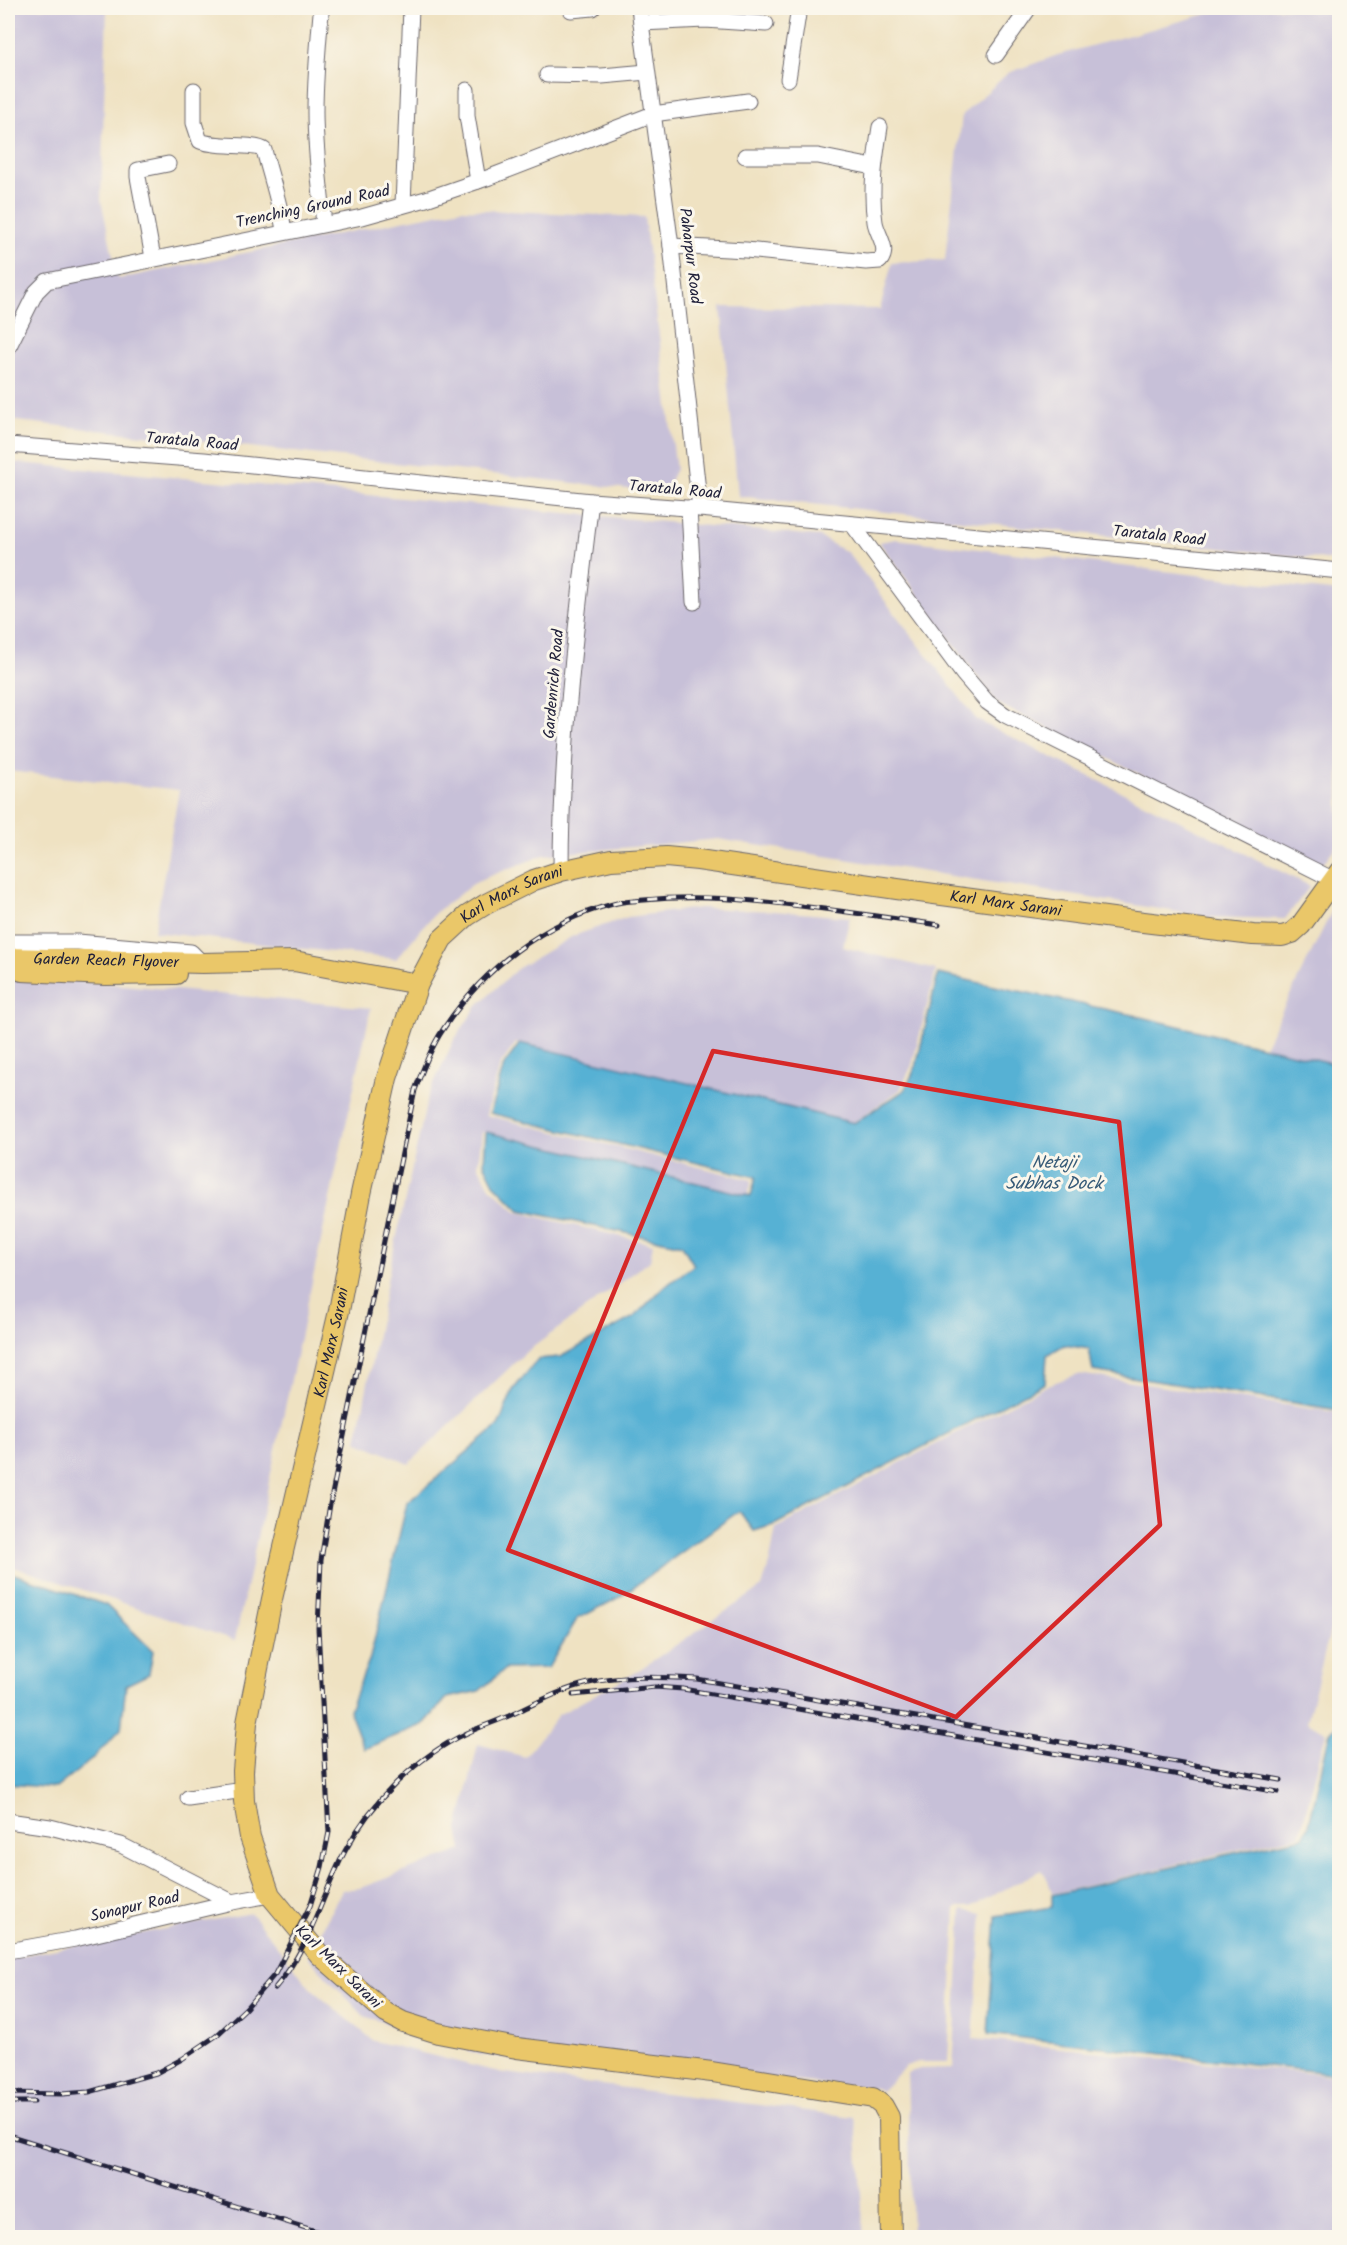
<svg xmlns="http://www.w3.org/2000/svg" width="1347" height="2245" font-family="Kalam,sans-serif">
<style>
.industrial{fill:#c7c0d8}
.water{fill:#56b1d4;stroke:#3c6a88;stroke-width:1.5}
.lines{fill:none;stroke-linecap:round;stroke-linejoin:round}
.minor-casing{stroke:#6a656a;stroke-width:17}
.major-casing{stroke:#6a656a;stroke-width:22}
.minor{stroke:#fff;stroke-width:15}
.major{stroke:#eac769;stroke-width:20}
.rail-casing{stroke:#22223b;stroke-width:5}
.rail{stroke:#fbf7ec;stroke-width:3;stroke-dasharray:9;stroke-linecap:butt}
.marked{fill:none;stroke:#d62828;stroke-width:4.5;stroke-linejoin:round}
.labels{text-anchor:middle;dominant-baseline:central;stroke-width:6;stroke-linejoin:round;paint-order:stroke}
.street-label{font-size:16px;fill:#22223b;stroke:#fbf7ec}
.water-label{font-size:18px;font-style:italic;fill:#375b78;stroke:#fbf7ec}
</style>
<rect width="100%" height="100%" fill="#fbf7ec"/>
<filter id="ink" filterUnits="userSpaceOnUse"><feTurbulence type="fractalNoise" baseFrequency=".0167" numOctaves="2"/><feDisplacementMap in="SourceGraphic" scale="12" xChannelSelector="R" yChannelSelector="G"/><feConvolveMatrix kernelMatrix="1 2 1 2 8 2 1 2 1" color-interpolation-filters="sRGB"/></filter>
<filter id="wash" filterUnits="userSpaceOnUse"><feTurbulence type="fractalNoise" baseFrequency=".008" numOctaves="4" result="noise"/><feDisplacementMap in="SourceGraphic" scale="24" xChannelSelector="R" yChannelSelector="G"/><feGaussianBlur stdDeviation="1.35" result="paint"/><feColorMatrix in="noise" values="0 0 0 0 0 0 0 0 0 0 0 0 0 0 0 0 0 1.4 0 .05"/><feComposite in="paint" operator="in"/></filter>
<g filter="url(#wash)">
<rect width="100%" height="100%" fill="#efe2c2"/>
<!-- industrial -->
<g class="industrial">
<path d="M8,8h99l-6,192 17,79 343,-70 183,8 32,252 -12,24 -656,-73z"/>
<path d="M1228,8h111v553l-601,-65 -17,-189 159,2 12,-46 53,-3 17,-145 46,-42 50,-18z"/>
<path d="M8,462l810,74 30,17 129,167 333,166 -25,33 -75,-2 -492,-78 -174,16 -67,26 -42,32 -39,46 -242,-27 25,-142 -171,-19z"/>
<path d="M896,539l443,53v250l-17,23 -325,-162 -118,-161z"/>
<path d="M1339,897v168l-75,-18z"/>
<path d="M700,908l74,3 76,6 -7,30 93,23 -24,95 -12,25 -49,34 -335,-81 -16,22 -14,50 266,65 -4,15 -266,-63 -4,33 12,22 27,25 136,32 -3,17 -125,92 -116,111 -52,-23 31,-165 40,-180 25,-54 24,-36 40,-37 56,-33 55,-19z"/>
<path d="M15,975l356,33 -136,632 -227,-75v-588z"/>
<path d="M1078,1374l261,39v183l-32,126 19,10 -26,103 -248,59 -4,-14 -7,-10 -70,37h-15l-8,155h-30l-12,4 -25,25 -5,-3 -395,-33 -117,-39 -56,-59 34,-67 18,-2 102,-38 -4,-21 20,-85 47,13 33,-42 78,-43 126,-85 8,-27 6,-32 272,-143z"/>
<path d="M962,1910l20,4 -9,125 366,37v161h-427l-5,-164 13,-4 33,-1z"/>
<path d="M251,1913l60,76 63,52 124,31 356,45 3,18 7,102 -856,1v-280z"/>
</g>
<!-- water -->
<g class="water">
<path d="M938,974l195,41 206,50v345l-246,-39 -4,-22 -25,-4 -17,10 -2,28 -269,141 -22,7 -15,-20 -121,87 -41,21 -29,49 -43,1 -26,22 -32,7 -23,26 -60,25 -15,-39 21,-52 37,-155 91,-77 15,-36 25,-31 22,-2 74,-40 29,-29 31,-23 -12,-20 -162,-35 -25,-25 -11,-22 2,-31 265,64 5,-19 -266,-64 14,-48 16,-22 334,80 51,-33 11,-24z"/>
<path d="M8,1572l98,33 47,46 -4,23 -23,11 -5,44 -30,31 -35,28 -48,-4z"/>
<path d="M1339,1725v349l-351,-40 8,-118 56,-9v-12l251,-58 6,-13 21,-92z"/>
</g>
</g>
<g filter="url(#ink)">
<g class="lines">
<defs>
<g id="minor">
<path d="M639,8l32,238 29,263"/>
<path d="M571,10l22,-2"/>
<path d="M321,13c-3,33 -6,66 -6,99 0,37 5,75 9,112"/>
<path d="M641,23l64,-3 61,4"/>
<path d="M996,55l33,-47"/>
<path d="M547,75l55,1 45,-4"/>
<path d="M788,79l11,-71"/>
<path d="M194,90v33l6,18c16,7 55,2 64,9 7,28 16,53 20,81"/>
<path d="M467,90v26l11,65"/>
<path d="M745,156h73l55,11"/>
<path d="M403,205l8,-197"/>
<path d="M671,246l75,4 120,12 14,-1c10,-13 -3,-26 -5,-39 -5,-32 0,-63 5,-95"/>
<path d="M153,258l-15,-81v-7l30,-6"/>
<path d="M8,348l28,-56 11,-11 315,-64 64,-18 64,-22 163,-63 95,-13"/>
<path d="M8,445l196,15 387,41 109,8 640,62"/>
<path d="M689,508l5,94"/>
<path d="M852,524l111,150 24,28 18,13 329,165"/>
<path d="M561,871c0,-124 15,-248 30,-370"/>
<path d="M8,942h70l113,10 11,11"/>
<path d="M188,1798l56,-8"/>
<path d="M8,1821l42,6 71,18 111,57"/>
<path d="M8,1951l67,-12 157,-37 38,-7"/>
</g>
<g id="major">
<path id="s1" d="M8,958l194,5 92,-2 124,23"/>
<path d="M22,971l84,4 70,-1"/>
<path id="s2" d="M891,2238l-2,-121 -6,-11 -10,-8 -161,-26 -195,-24 -79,-15 -35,-11 -17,-9 -66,-58 -50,-60 -20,-58 -6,-36 -1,-30 4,-48 25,-124 67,-288 22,-117 26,-116 31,-94 24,-45 25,-23 19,-12 48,-24 27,-9 50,-11 55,-3 32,3 199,29 238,32 118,14 29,1 10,-3 9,-8 39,-54"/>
</g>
</defs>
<!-- minor casing -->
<use href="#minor" class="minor-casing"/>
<!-- major casing -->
<use href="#major" class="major-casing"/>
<!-- minor -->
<use href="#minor" class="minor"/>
<!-- major -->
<use href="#major" class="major"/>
<defs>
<g id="rail">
<path d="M573,1695l82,-8 28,2 595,103"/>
<path d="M275,1988c35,-40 46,-91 70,-137 26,-49 71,-94 122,-118 15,-7 31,-12 46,-19 25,-12 49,-25 76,-31 35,-8 73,-6 108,-4l584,101"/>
<path d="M8,2093l54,1 27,-2 67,-19 26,-14 34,-23 30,-28 29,-34 35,-68 12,-39 7,-35 -11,-204 3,-68 9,-56 85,-414c8,-21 16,-43 29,-62 39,-59 99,-106 169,-124 10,-3 21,-3 31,-4 39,-4 71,-3 110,1 62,6 123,15 185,24"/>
<path d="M8,2102h26"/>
<path d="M8,2135l330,103"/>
</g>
</defs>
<!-- rail casing -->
<use href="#rail" class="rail-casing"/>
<!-- rail -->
<use href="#rail" class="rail"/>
</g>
</g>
<!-- marked area -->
<path class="marked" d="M713,1051l406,71 41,403 -204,192 -448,-167z"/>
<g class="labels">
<!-- street labels -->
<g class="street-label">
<text transform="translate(313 207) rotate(-12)">Trenching Ground Road</text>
<text transform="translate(690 256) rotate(83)">Paharpur Road</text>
<text transform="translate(192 442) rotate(5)">Taratala Road</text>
<text transform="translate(675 490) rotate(5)">Taratala Road</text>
<text transform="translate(1159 536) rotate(6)">Taratala Road</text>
<text transform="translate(554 684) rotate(-85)">Gardenrich Road</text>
<text stroke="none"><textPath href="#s2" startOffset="1878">Karl Marx Sarani</textPath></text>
<text stroke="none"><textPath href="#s2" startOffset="2382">Karl Marx Sarani</textPath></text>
<text stroke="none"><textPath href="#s1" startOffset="98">Garden Reach Flyover</textPath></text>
<text stroke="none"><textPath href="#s2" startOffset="1374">Karl Marx Sarani</textPath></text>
<text transform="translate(135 1907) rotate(-13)">Sonapur Road</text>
<text transform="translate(338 1967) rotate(44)">Karl Marx Sarani</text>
</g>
<!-- water labels -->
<g class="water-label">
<text x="1054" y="1163">Netaji<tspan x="1054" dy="21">Subhas Dock</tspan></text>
</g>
</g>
<!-- margin -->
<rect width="1347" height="2245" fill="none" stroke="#fbf7ec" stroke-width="30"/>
</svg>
